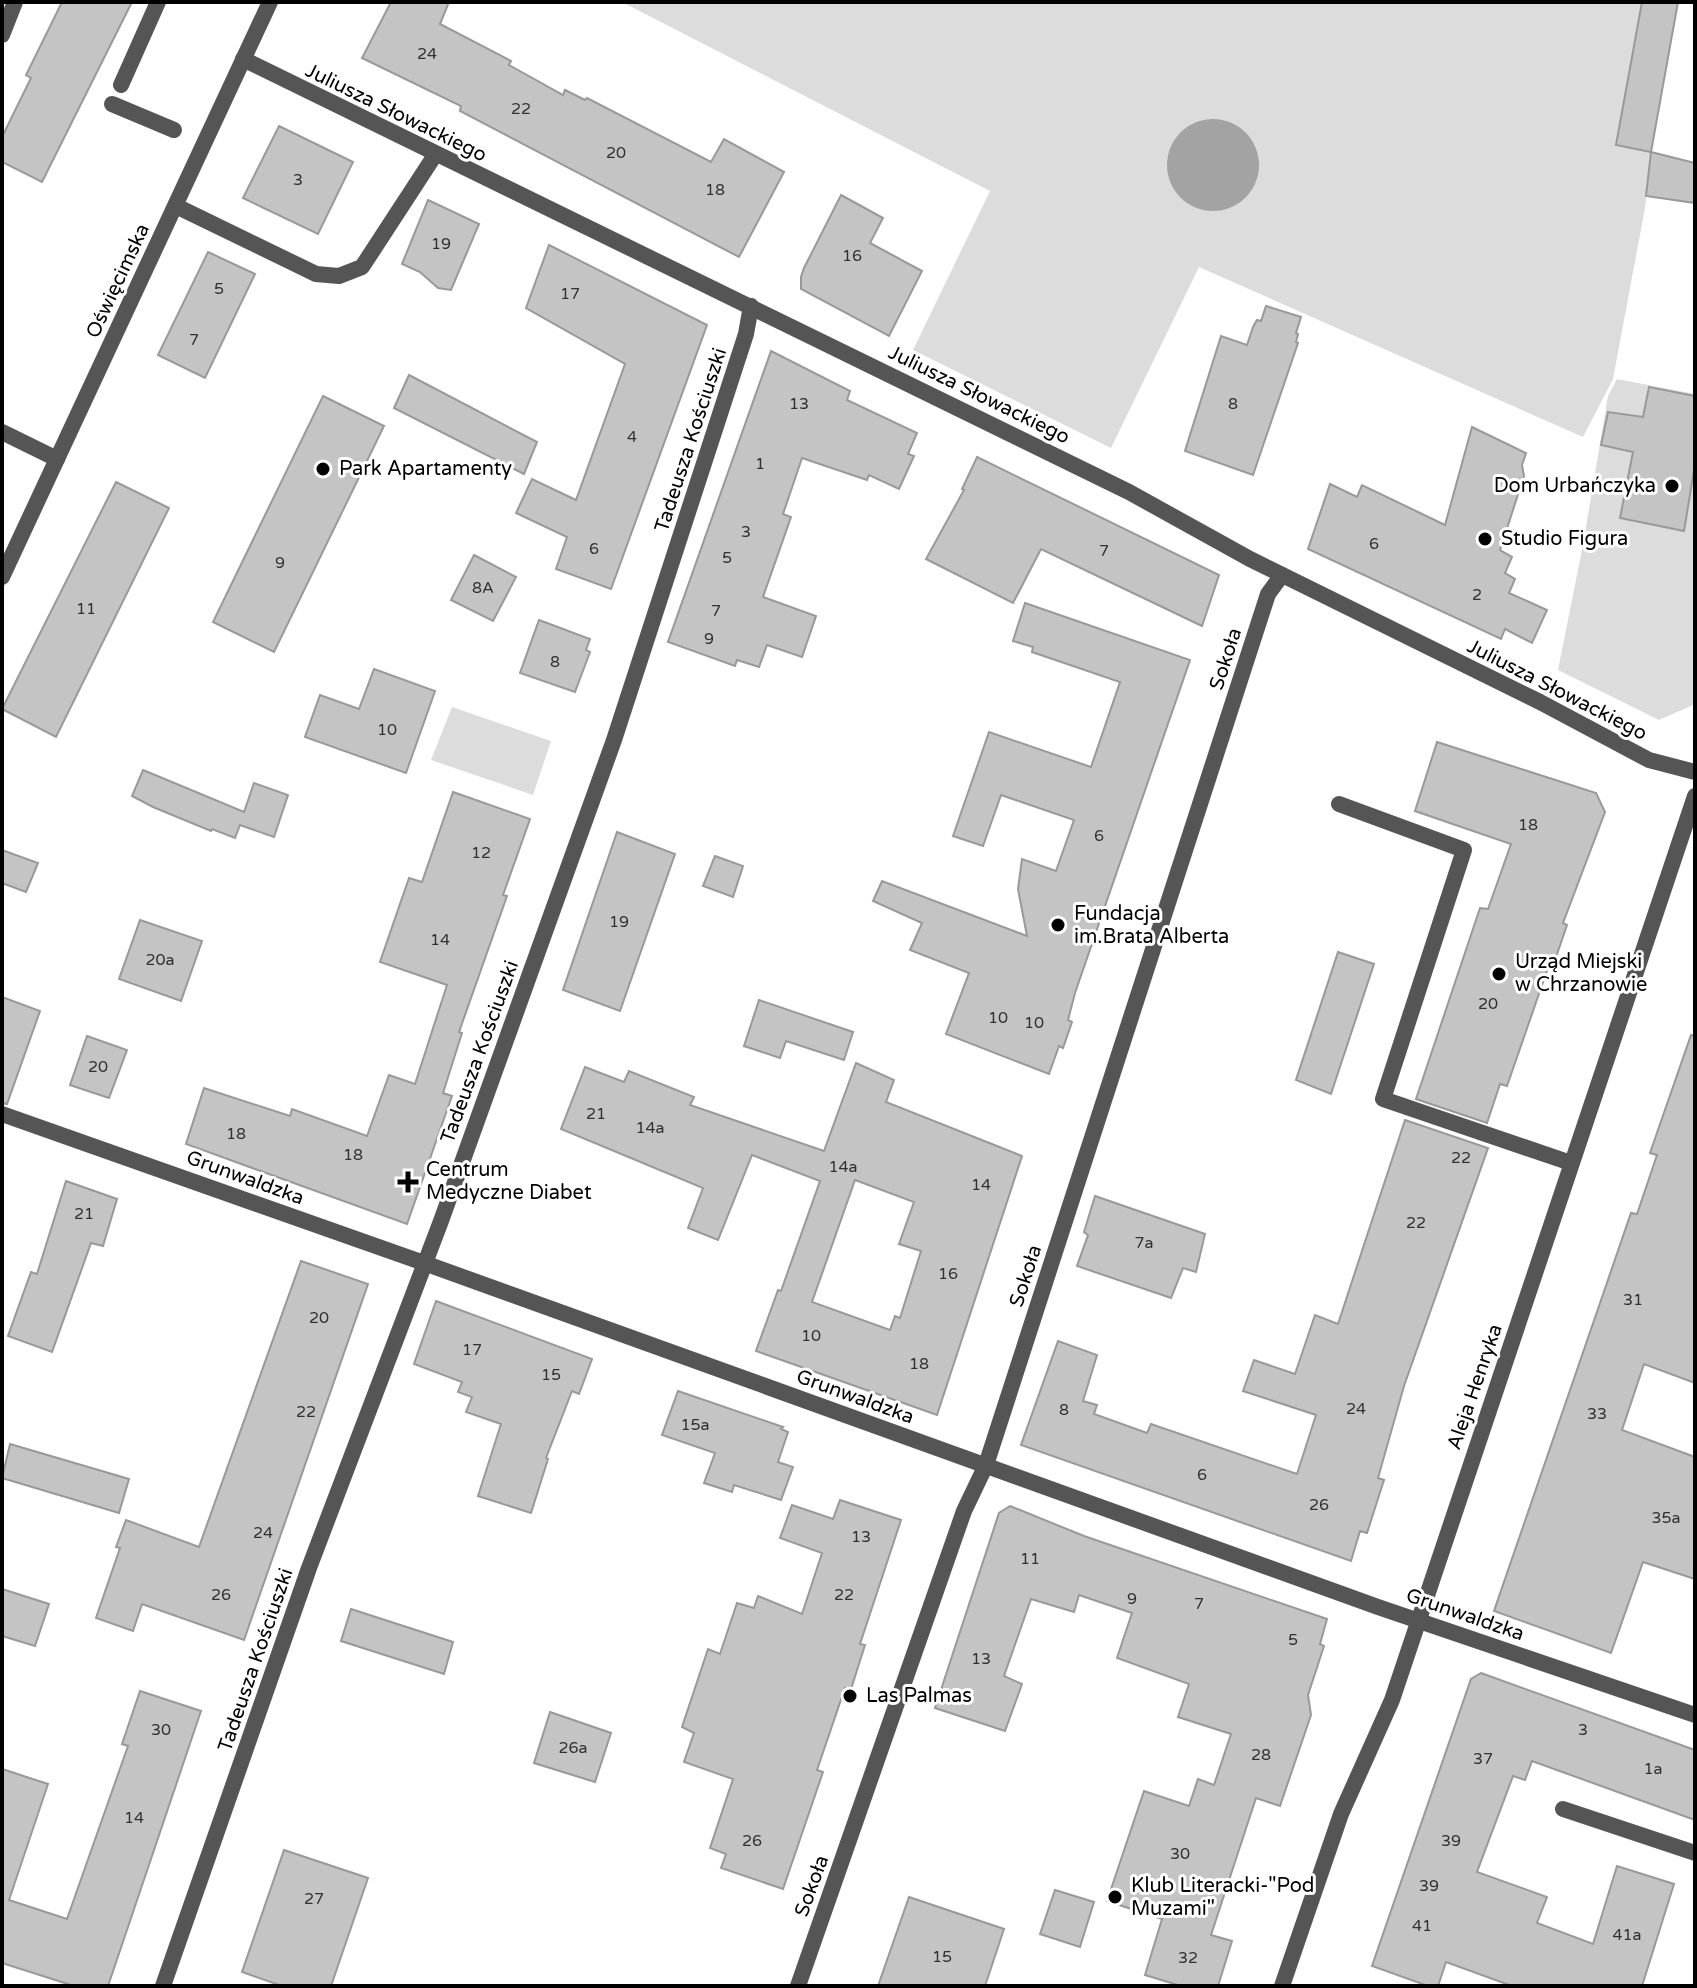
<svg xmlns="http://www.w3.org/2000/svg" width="1697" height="1988" font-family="'Varela Round',sans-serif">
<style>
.green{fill:#dcdcdc}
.water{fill:#a3a3a3}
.building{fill:#c4c4c4;stroke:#999;stroke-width:2;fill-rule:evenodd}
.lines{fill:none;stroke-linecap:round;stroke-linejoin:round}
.service{stroke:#555;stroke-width:16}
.pedestrian{stroke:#555;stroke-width:16}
.minor{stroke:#555;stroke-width:16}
.tertiary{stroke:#555;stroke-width:16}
.poi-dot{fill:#000;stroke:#fff;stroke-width:3}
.labels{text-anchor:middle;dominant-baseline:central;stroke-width:6;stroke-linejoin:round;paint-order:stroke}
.number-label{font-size:16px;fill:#313131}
.street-label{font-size:20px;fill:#000;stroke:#fff}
.poi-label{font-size:20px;fill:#000;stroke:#fff;text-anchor:start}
</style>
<rect width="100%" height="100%" fill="#fff"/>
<!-- green -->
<g class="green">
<path d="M622,2h1020l-26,143 35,7 -6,56 -32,171 -30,58 -384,-170 -88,181 -198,-98 77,-159z"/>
<path d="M1617,379l78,15v305l-2,6 -34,15 -101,-50 25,-125 25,-149z"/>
<path d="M452,707l99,34 -18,54 -102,-35z"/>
</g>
<!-- water -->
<circle class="water" cx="1213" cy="165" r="46"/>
<!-- building -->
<g class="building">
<path d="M62,2h70l-90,180 -40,-20v-25l29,-59 -5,-3z"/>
<path d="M391,2h58l-9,22 71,37 -2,4 54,30 2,-5 20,10 2,-2 124,64 13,-23 60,33 -45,85 -279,-146 1,-5 -99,-48z"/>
<path d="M1642,2h36l-27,150 -35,-7z"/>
<path d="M279,126l74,36 -35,72 -75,-36z"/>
<path d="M1651,152l44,11v40l-49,-7z"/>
<path d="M841,195l42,23 -13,25 52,28 -33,65 -88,-47v-12l3,-9z"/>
<path d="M428,200l51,24 -28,66 -13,-2 -18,-16 -18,-8z"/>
<path d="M549,245l158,80 -96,264 -55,-20 11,-32 -51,-24 16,-34 44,21 49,-136 -99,-56z"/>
<path d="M208,252l47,22 -50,104 -47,-23z"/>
<path d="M1266,306l35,11 -5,16 2,1 -2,8 2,1 -45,132 -68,-24 36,-115 26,9 6,-18 4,-7 4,1z"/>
<path d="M771,351l79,40 -3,9 70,33 -9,21 6,2 -15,33 -30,-14 -2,5 -65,-22 -19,56 8,3 -28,80 53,19 -14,41 -35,-12 -8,22 -22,-7 -2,6 -67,-24z"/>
<path d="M409,375l128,67 -13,32 -130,-66z"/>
<path d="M1649,387l46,9v68l-11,67 -64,-13 13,-66 -32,-7 7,-33 35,5z"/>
<path d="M323,396l61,30 -110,226 -61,-30z"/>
<path d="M1472,427l54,26 -4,12 2,11 -24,74 12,7 -7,16 10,6 -6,14 38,17 -15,33 -27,-14 -4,10 -193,-90 22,-65 27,13 5,-12 83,40z"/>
<path d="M977,457l242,118 -17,51 -161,-77 -28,54 -87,-44 38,-69 -2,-1z"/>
<path d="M116,482l53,26 -113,229 -54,-28z"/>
<path d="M474,555l42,22 -23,44 -42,-21z"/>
<path d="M1025,603l165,57 -115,333 -7,27 4,2 -9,26 -4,-2 -10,28 -103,-40 23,-61 -59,-23 12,-27 -49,-22 9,-20 145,55 -9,-47 4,-30 34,12 18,-51 -73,-25 -18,51 -30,-10 36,-104 102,35 29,-85 -88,-30 1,-5 -20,-6z"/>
<path d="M539,620l51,19 -4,11 4,2 -15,40 -55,-19z"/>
<path d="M374,669l61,22 -29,82 -101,-36 15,-42 39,14z"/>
<path d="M1437,742l159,51 9,19 -42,111 4,2 -13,38 -4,-1 -43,124 -7,-2 -13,39 -71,-24 64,-191 8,1 23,-65 -96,-33z"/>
<path d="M143,770l101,42 10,-29 34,12 -14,42 -34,-12 -5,13 -23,-9 -1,2 -58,-24 -21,-11z"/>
<path d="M453,792l77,27 -27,76 4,1 -48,136 3,1 -19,60 9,3 -45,128 -221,-80 18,-56 86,28 2,-7 75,27 22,-61 26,9 32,-99 -67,-23 29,-84 13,4z"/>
<path d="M617,832l58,22 -55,157 -57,-21z"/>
<path d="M2,850l36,13 -12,29 -24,-9z"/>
<path d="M715,856l28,10 -10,31 -30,-11z"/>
<path d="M140,920l62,21 -21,60 -62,-22z"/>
<path d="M1338,952l36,12 -43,130 -35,-14z"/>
<path d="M2,997l38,14 -33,93 -5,-1z"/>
<path d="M759,1000l94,32 -9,28 -58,-19 -6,17 -36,-12z"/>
<path d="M1691,1035l4,1v347l-51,-19 -22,66 73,27v122l-52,-17 -32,91 -117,-42 137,-398 6,1 20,-59 -7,-2z"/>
<path d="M87,1036l40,14 -18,48 -39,-13z"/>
<path d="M856,1063l38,17 -8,22 136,54 -85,259 -181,-64 22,-61 3,1 39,-110 -68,-26 -34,85 -30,-12 15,-40 -142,-59 24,-62 39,15 5,-11 65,26 -4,8 134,46zM855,1180l59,22 -15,42 22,7 -21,67 -5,-2 -5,14 -78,-28z"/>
<path d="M1405,1120l83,28 -84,238 -26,92 6,2 -17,53 -7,-2 -9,30 -330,-116 37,-104 39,14 -14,46 14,4 -3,9 53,19 4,-9 146,50 19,-59 -73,-24 11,-31 41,14 20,-59 23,9z"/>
<path d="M66,1181l51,18 -14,47 -12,-3 -39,109 -44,-16 23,-64 6,2z"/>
<path d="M1095,1196l110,38 -9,38 -13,-4 -12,30 -94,-32 11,-31 -4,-3z"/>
<path d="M301,1261l67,23 -124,356 -102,-36 -9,27 -37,-13 24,-70 -4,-1 10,-27 73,27z"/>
<path d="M436,1301l156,58 -13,35 -7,-3 -26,67 2,1 -17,54 -53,-17 23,-72 -35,-12 6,-15 -14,-5 4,-10 -48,-18z"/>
<path d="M678,1391l105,36 -2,2 7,3 -10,30 15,5 -12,33 -47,-15 -2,7 -28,-9 11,-30 -53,-18z"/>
<path d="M10,1444l119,35 -10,34 -117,-35z"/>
<path d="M840,1500l61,20 -41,124 5,1 -14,44 -6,-1 -28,82 6,2 -40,117 -62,-21 5,-14 -16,-6 23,-69 -49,-17 10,-29 -12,-6 26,-78 12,5 17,-51 17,5 4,-12 44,18 20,-61 -42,-15 12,-33 41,14z"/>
<path d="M1010,1506l74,30 243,83 -7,25 4,2 -16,49 3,20 -31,91 -24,-8 -45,137 21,6 -14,45h-37l-36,-11 17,-56 -55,-18 37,-110 45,15 9,-27 16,6 17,-51 -53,-17 11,-33 -72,-26 15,-45 -53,-18 -5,17 -43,-13 -27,77 18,8 -17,47 -70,-23 64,-195z"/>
<path d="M2,1589l47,15 -14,42 -33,-10z"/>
<path d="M351,1609l102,33 -9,32 -103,-33z"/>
<path d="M1481,1673l214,77v70l-163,-59 -7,19 -12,-4 -36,96 70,25 -10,26 56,21 24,-78 57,18 -32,102h-130l-66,-24 -8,24h-10l-56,-20 99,-287z"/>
<path d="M140,1691l61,20 -93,275h-34l-72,-23v-194l46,15 -39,116 58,19 61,-173 -6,-2z"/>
<path d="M550,1712l61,21 -16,49 -61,-19z"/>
<path d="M284,1850l84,28 -37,108h-49l-40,-14z"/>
<path d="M1055,1890l39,12 -14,45 -40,-13z"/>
<path d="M909,1897l95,32 -19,57h-107z"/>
</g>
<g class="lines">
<!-- service -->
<g class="service">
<path d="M2,35l13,-33"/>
<path d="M176,206l140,68 23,2 23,-9 73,-112"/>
<path d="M1339,804l125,46 -81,249 188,64"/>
</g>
<!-- pedestrian -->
<g class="pedestrian">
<path d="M121,85l37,-83"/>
<path d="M112,104l62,26"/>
</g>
<!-- minor -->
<g class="minor">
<path d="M243,59l886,433 121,67 290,143 109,58 46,12"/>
<path d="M2,432l55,27"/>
<path d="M2,1114l422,149 954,344 317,108"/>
<path d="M1563,1809l132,44"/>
<path d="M163,1986l146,-418 132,-347 173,-481 132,-406 5,-28"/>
<path d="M798,1986l166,-475 22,-46 282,-871 14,-19"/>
<path d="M1282,1986l59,-172 51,-114 303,-904"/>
</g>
<!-- tertiary -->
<path class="tertiary" d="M2,577l268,-575"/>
</g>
<!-- markers -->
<g class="poi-dot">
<circle cx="323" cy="469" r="8"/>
<circle cx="1672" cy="486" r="8"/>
<circle cx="1485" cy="539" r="8"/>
<circle cx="1058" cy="925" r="8"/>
<circle cx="1499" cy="974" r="8"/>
<path d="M404 1170h8v8h8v8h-8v8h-8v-8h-8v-8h8z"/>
<circle cx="850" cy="1696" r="8"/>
<circle cx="1115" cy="1897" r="8"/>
</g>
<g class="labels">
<!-- number labels -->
<g class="number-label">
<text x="427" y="54">24</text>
<text x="521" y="109">22</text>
<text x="616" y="153">20</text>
<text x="298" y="180">3</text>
<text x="715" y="190">18</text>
<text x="441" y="244">19</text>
<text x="852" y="256">16</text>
<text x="219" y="289">5</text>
<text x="570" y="294">17</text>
<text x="194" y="340">7</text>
<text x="799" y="404">13</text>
<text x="1233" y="404">8</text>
<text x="632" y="437">4</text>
<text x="760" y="464">1</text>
<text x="746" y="532">3</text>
<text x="1374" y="544">6</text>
<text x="594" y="549">6</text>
<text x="1104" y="551">7</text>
<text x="727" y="558">5</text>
<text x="280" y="563">9</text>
<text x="483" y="588">8A</text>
<text x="1477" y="595">2</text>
<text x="86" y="609">11</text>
<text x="716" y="611">7</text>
<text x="709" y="639">9</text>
<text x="555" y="662">8</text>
<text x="387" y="730">10</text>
<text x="1528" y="825">18</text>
<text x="1099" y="836">6</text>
<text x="481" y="853">12</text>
<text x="619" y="922">19</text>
<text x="440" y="940">14</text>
<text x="160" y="960">20a</text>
<text x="1488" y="1004">20</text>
<text x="998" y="1018">10</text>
<text x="1034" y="1023">10</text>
<text x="98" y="1067">20</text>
<text x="596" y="1114">21</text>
<text x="650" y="1128">14a</text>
<text x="236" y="1134">18</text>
<text x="353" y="1155">18</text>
<text x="1461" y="1158">22</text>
<text x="843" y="1167">14a</text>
<text x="981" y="1185">14</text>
<text x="84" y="1214">21</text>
<text x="1416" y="1223">22</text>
<text x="1144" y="1243">7a</text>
<text x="948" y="1274">16</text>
<text x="1633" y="1300">31</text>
<text x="319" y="1318">20</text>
<text x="811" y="1336">10</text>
<text x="472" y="1350">17</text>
<text x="919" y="1364">18</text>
<text x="551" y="1375">15</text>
<text x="1356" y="1409">24</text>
<text x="1064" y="1410">8</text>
<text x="306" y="1412">22</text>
<text x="1597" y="1414">33</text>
<text x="695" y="1425">15a</text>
<text x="1202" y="1475">6</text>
<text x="1319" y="1505">26</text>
<text x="1666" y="1518">35a</text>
<text x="263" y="1533">24</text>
<text x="861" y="1537">13</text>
<text x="1030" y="1559">11</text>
<text x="221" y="1595">26</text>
<text x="844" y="1595">22</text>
<text x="1132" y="1599">9</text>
<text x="1199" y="1604">7</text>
<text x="1293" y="1640">5</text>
<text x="981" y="1659">13</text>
<text x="161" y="1730">30</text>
<text x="1583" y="1730">3</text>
<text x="573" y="1748">26a</text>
<text x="1261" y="1755">28</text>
<text x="1483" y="1759">37</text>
<text x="1653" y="1769">1a</text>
<text x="134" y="1818">14</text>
<text x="752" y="1841">26</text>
<text x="1451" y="1841">39</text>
<text x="1180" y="1854">30</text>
<text x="1429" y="1886">39</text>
<text x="314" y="1899">27</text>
<text x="1422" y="1926">41</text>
<text x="1627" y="1935">41a</text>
<text x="942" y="1957">15</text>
<text x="1188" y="1958">32</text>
</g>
<!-- street labels -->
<g class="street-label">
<text transform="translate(396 113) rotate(26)">Juliusza Słowackiego</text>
<text transform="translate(118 281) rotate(-65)">Oświęcimska</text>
<text transform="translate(979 395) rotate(26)">Juliusza Słowackiego</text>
<text transform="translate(691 440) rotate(-72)">Tadeusza Kościuszki</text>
<text transform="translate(1226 659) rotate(-72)">Sokoła</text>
<text transform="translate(1557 690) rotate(27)">Juliusza Słowackiego</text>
<text transform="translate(480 1052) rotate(-70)">Tadeusza Kościuszki</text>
<text transform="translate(245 1178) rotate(20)">Grunwaldzka</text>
<text transform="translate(1026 1276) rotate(-72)">Sokoła</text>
<text transform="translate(1475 1387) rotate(-71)">Aleja Henryka</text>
<text transform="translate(855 1397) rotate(20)">Grunwaldzka</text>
<text transform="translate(1465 1615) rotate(19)">Grunwaldzka</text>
<text transform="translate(256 1660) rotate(-71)">Tadeusza Kościuszki</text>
<text transform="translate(812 1886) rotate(-70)">Sokoła</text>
</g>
<!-- poi labels -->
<g class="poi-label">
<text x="339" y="469">Park Apartamenty</text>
<text x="1656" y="486" text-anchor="end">Dom Urbańczyka</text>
<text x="1501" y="539">Studio Figura</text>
<text x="1074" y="914">Fundacja<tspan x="1074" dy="23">im.Brata Alberta</tspan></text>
<text x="1515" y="962">Urząd Miejski<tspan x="1515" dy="23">w Chrzanowie</tspan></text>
<text x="426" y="1170">Centrum<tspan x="426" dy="23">Medyczne Diabet</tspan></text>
<text x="866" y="1696">Las Palmas</text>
<text x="1131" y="1886">Klub Literacki-"Pod<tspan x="1131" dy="23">Muzami"</tspan></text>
</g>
</g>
<!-- border -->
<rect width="1697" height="1988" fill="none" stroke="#000000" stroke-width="8"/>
</svg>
